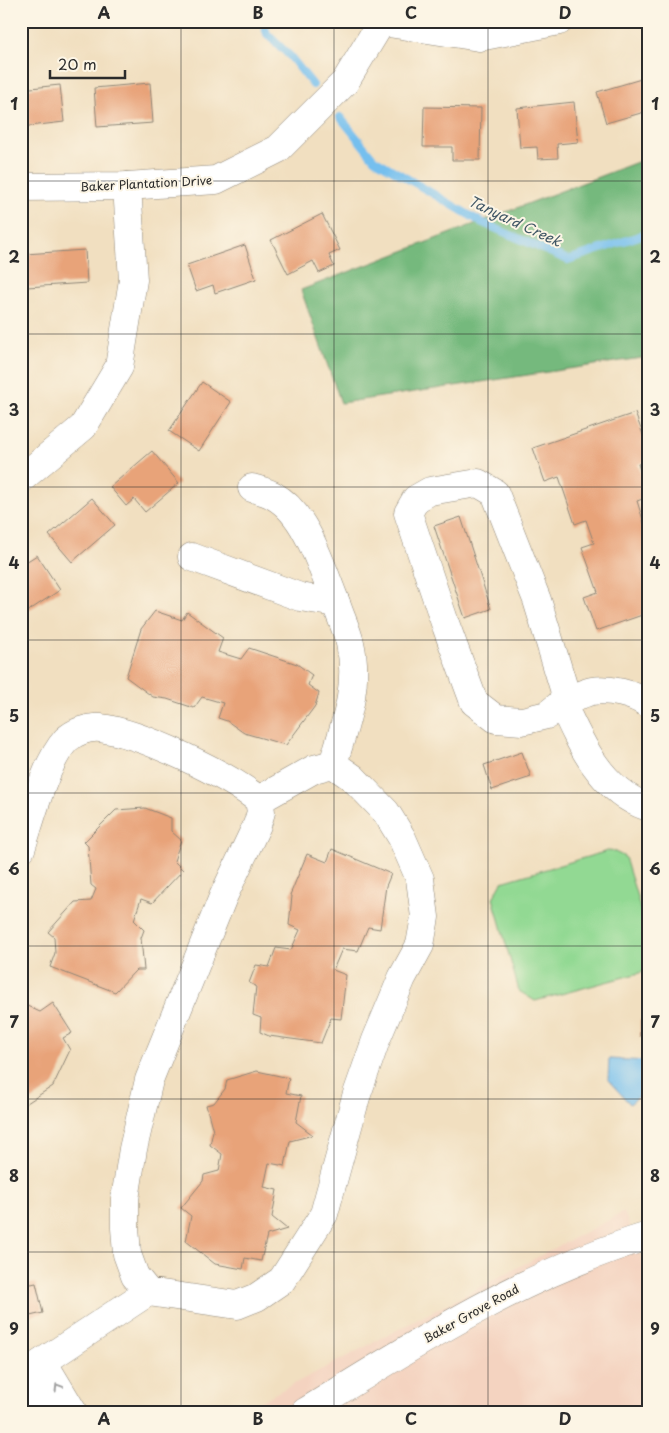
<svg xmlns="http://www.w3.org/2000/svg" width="669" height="1433" font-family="'Playpen Sans',sans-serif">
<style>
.built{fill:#f4d3c0}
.green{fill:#92d993;stroke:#5e825f}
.forest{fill:#75b97d;stroke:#507254}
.water{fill:#75bfee;stroke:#50758c}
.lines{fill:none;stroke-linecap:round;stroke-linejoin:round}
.stream{stroke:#75bfee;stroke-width:8}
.building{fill:#e8a379}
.minor-casing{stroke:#8e8576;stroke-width:29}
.minor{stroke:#fff;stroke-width:28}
.oneway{stroke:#a0a0a0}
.grid{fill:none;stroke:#2b2b2b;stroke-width:1;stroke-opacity:0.55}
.labels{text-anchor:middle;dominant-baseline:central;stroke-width:4;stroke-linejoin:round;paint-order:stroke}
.street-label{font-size:12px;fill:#2b2b2b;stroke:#fcf5e5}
.water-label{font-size:14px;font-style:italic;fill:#415766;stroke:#fcf5e5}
.neatline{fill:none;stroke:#2b2b2b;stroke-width:2}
.grid-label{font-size:16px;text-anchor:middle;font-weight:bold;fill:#2b2b2b}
</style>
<rect width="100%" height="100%" fill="#fcf5e5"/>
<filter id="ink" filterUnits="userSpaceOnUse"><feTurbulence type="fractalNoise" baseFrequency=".02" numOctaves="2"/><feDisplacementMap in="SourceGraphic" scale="10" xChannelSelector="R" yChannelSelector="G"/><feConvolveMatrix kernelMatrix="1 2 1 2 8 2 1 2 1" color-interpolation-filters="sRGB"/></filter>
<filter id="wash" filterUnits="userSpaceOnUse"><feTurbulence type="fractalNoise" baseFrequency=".0096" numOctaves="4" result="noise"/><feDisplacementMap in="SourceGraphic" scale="20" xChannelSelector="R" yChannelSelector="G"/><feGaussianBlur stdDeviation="1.12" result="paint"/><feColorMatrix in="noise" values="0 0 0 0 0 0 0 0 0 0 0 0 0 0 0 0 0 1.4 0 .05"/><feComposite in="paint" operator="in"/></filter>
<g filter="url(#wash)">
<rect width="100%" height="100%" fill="#f1dfc0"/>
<!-- built -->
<path class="built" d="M624,1212l24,64v136h-408z"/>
<!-- green -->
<path class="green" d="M611,850l14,7c7,27 33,93 18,115l-108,29 -16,-10 -26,-93 9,-16z"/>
<!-- forest -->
<path class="forest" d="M648,158v199l-307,46 -40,-113z"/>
<!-- water -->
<path class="water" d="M609,1059l39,2v27l-18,16 -22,-24z"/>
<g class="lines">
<!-- stream -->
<g class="stream">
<path d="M263,21l4,13 23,22 23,29"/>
<path d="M340,117l34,42 107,63 87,38 80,-27"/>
</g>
</g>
<g id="blocks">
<!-- building -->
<g class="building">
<path d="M648,77v34l-42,12 -9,-31z"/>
<path d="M150,83l3,40 -56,4 -3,-39z"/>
<path d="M60,85l4,37 -43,5v-38z"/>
<path d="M574,102l4,40 -21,2 1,14 -20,1 -1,-12 -17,1 -3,-40z"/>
<path d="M424,107l57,1 -1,52h-28v-13h-29z"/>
<path d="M322,214l18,36 -11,5 5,11 -15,7 -6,-12 -25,13 -17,-34z"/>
<path d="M245,245l11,34 -41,14 -2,-8 -17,6 -9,-26z"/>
<path d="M85,250l2,33 -60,4 -2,-33z"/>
<path d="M202,382l29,20 -32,49 -30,-20z"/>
<path d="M635,413l13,35v13l-10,3 10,33 -11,4 8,25 3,-1v88l-52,18 -12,-34 14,-5 -16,-45 12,-4 -8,-23 -11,4 -16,-47 -14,5 -12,-34z"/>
<path d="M152,451l27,32 -34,29 -11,-13 -8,7 -16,-19z"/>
<path d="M92,498l23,27 -43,37 -23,-27z"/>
<path d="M461,517l30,92 -26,9 -31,-92z"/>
<path d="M37,555l23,35 -35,23 -4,-5v-43z"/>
<path d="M155,611l27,9 5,-8 36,26 -5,14 23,7 8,-11 48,16 15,11 -4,10 11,8 -4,13 -29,39 -42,-12 -17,-12 -9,-3 5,-15 -21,-6 -8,11 -27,-9 -14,-2 -27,-20 15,-48z"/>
<path d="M522,752l9,25 -39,13 -8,-25z"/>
<path d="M145,808l26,10v13l10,9 -7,21 9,9 -31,33 -11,-4 -7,21 10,10 -3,8 3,32h-8l-21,22 -65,-25 5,-14 -1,-16 -6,-5 27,-30 16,-1 5,-12 -5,-4 -3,-39 -4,-4 32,-32z"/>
<path d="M332,849l59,25 -5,12 -6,43 -12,-2 -10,24 -16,-2 -9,21 13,5 -5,44 -10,-1 -10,25 -52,-7 -9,-4 1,-14 -8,-3 3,-29 -7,-3 7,-18 13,2 7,-19 15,2 9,-20 -11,-5 3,-29 -2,-1 17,-41 20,8z"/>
<path d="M53,1003l19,30 -9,5 7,12 -17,36 -32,21v-99l4,-3 15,7z"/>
<rect x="640" y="1020" width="8" height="16"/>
<path d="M257,1071l32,7 -3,15 15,3 -5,26 17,13 -23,6 -5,25 -16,-3 -5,24 13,3 -5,27 15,12 -20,6 -6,26 -16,-3 -2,11 -28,-5 -29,-23 5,-25 -10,-8 22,-27 1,-6 15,-4 3,-17 -12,-9 3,-14 -7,-26 8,-2 11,-14 2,-9z"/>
<path d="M36,1283l7,30 -22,5v-32z"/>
</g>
</g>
</g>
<g filter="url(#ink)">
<use href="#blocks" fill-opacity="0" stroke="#8e8576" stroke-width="1"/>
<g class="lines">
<defs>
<g id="minor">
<path d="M382,22l97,15 80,-16"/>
<path d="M21,187l106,-1 89,-6 62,-31 67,-67 37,-61"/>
<path d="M21,479l62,-52 36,-60 14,-87 -6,-94"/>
<path d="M478,483l17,10 42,107 28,92 -3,11 -15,12 -25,6 -26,-2 -22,-17 -29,-79 -37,-110 8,-14 14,-8z"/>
<path d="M252,488c7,2 16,4 22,8 33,18 48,73 62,107"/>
<path d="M192,557l108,40 36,6c4,13 11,27 14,40 10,42 -5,81 -17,121"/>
<path d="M648,704c-14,-10 -39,-16 -56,-13 -10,2 -20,8 -30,12 18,40 40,89 86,104"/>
<path d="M21,849c10,-30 24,-86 45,-109 8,-8 22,-13 34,-12 42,5 126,46 159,72l2,12 -4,13 -34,72 -74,183 -16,69 -8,50v29l2,26 8,22 13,16 89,13 20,-8 25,-17 42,-66 32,-117 20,-57 26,-62 18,-33 5,-28 -5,-38 -18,-41 -16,-26 -33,-34 -20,-14 -19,5 -55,31"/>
<path d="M43,1362l30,50"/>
<path d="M21,1372l14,-5 113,-75"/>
<path d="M21,1377l22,35"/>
<path d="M305,1412c110,-68 218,-138 343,-176"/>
</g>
</defs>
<!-- minor casing -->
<use href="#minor" class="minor-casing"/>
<!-- minor -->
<use href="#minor" class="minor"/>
</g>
<!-- one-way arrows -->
<defs><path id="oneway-chevron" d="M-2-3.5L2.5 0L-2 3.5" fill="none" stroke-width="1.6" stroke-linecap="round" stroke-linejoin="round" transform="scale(1.25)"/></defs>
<use class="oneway" href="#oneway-chevron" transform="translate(58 1387) rotate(-121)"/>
</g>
<!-- grid -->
<path class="grid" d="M181,21v1391M334,21v1391M488,21v1391M21,181h627M21,334h627M21,487h627M21,640h627M21,793h627M21,946h627M21,1099h627M21,1252h627"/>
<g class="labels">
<!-- street labels -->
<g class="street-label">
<text transform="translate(146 183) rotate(-3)">Baker Plantation Drive</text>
<text transform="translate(471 1313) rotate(-29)">Baker Grove Road</text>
</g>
<!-- water labels -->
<g class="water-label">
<text transform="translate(515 221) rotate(25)">Tanyard Creek</text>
</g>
</g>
<!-- margin -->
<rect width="669" height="1433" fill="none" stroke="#fcf5e5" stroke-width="55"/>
<!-- scale -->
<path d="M50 70v8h75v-8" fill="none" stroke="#2b2b2b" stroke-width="2.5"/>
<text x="58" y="70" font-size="15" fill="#2b2b2b" stroke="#fcf5e5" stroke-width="4" paint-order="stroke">20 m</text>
<rect x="28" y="28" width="614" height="1378" class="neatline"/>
<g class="grid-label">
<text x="104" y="19">A</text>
<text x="258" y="19">B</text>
<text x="411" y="19">C</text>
<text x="565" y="19">D</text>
<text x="14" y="110">1</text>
<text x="655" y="110">1</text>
<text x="14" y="263">2</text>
<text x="655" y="263">2</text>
<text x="14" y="416">3</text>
<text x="655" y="416">3</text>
<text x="14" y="569">4</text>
<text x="655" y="569">4</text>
<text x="14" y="722">5</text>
<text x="655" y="722">5</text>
<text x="14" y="875">6</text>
<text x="655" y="875">6</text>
<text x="14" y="1028">7</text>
<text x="655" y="1028">7</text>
<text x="14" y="1182">8</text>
<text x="655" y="1182">8</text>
<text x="14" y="1335">9</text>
<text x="655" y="1335">9</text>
<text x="104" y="1425">A</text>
<text x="258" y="1425">B</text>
<text x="411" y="1425">C</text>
<text x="565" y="1425">D</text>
</g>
</svg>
